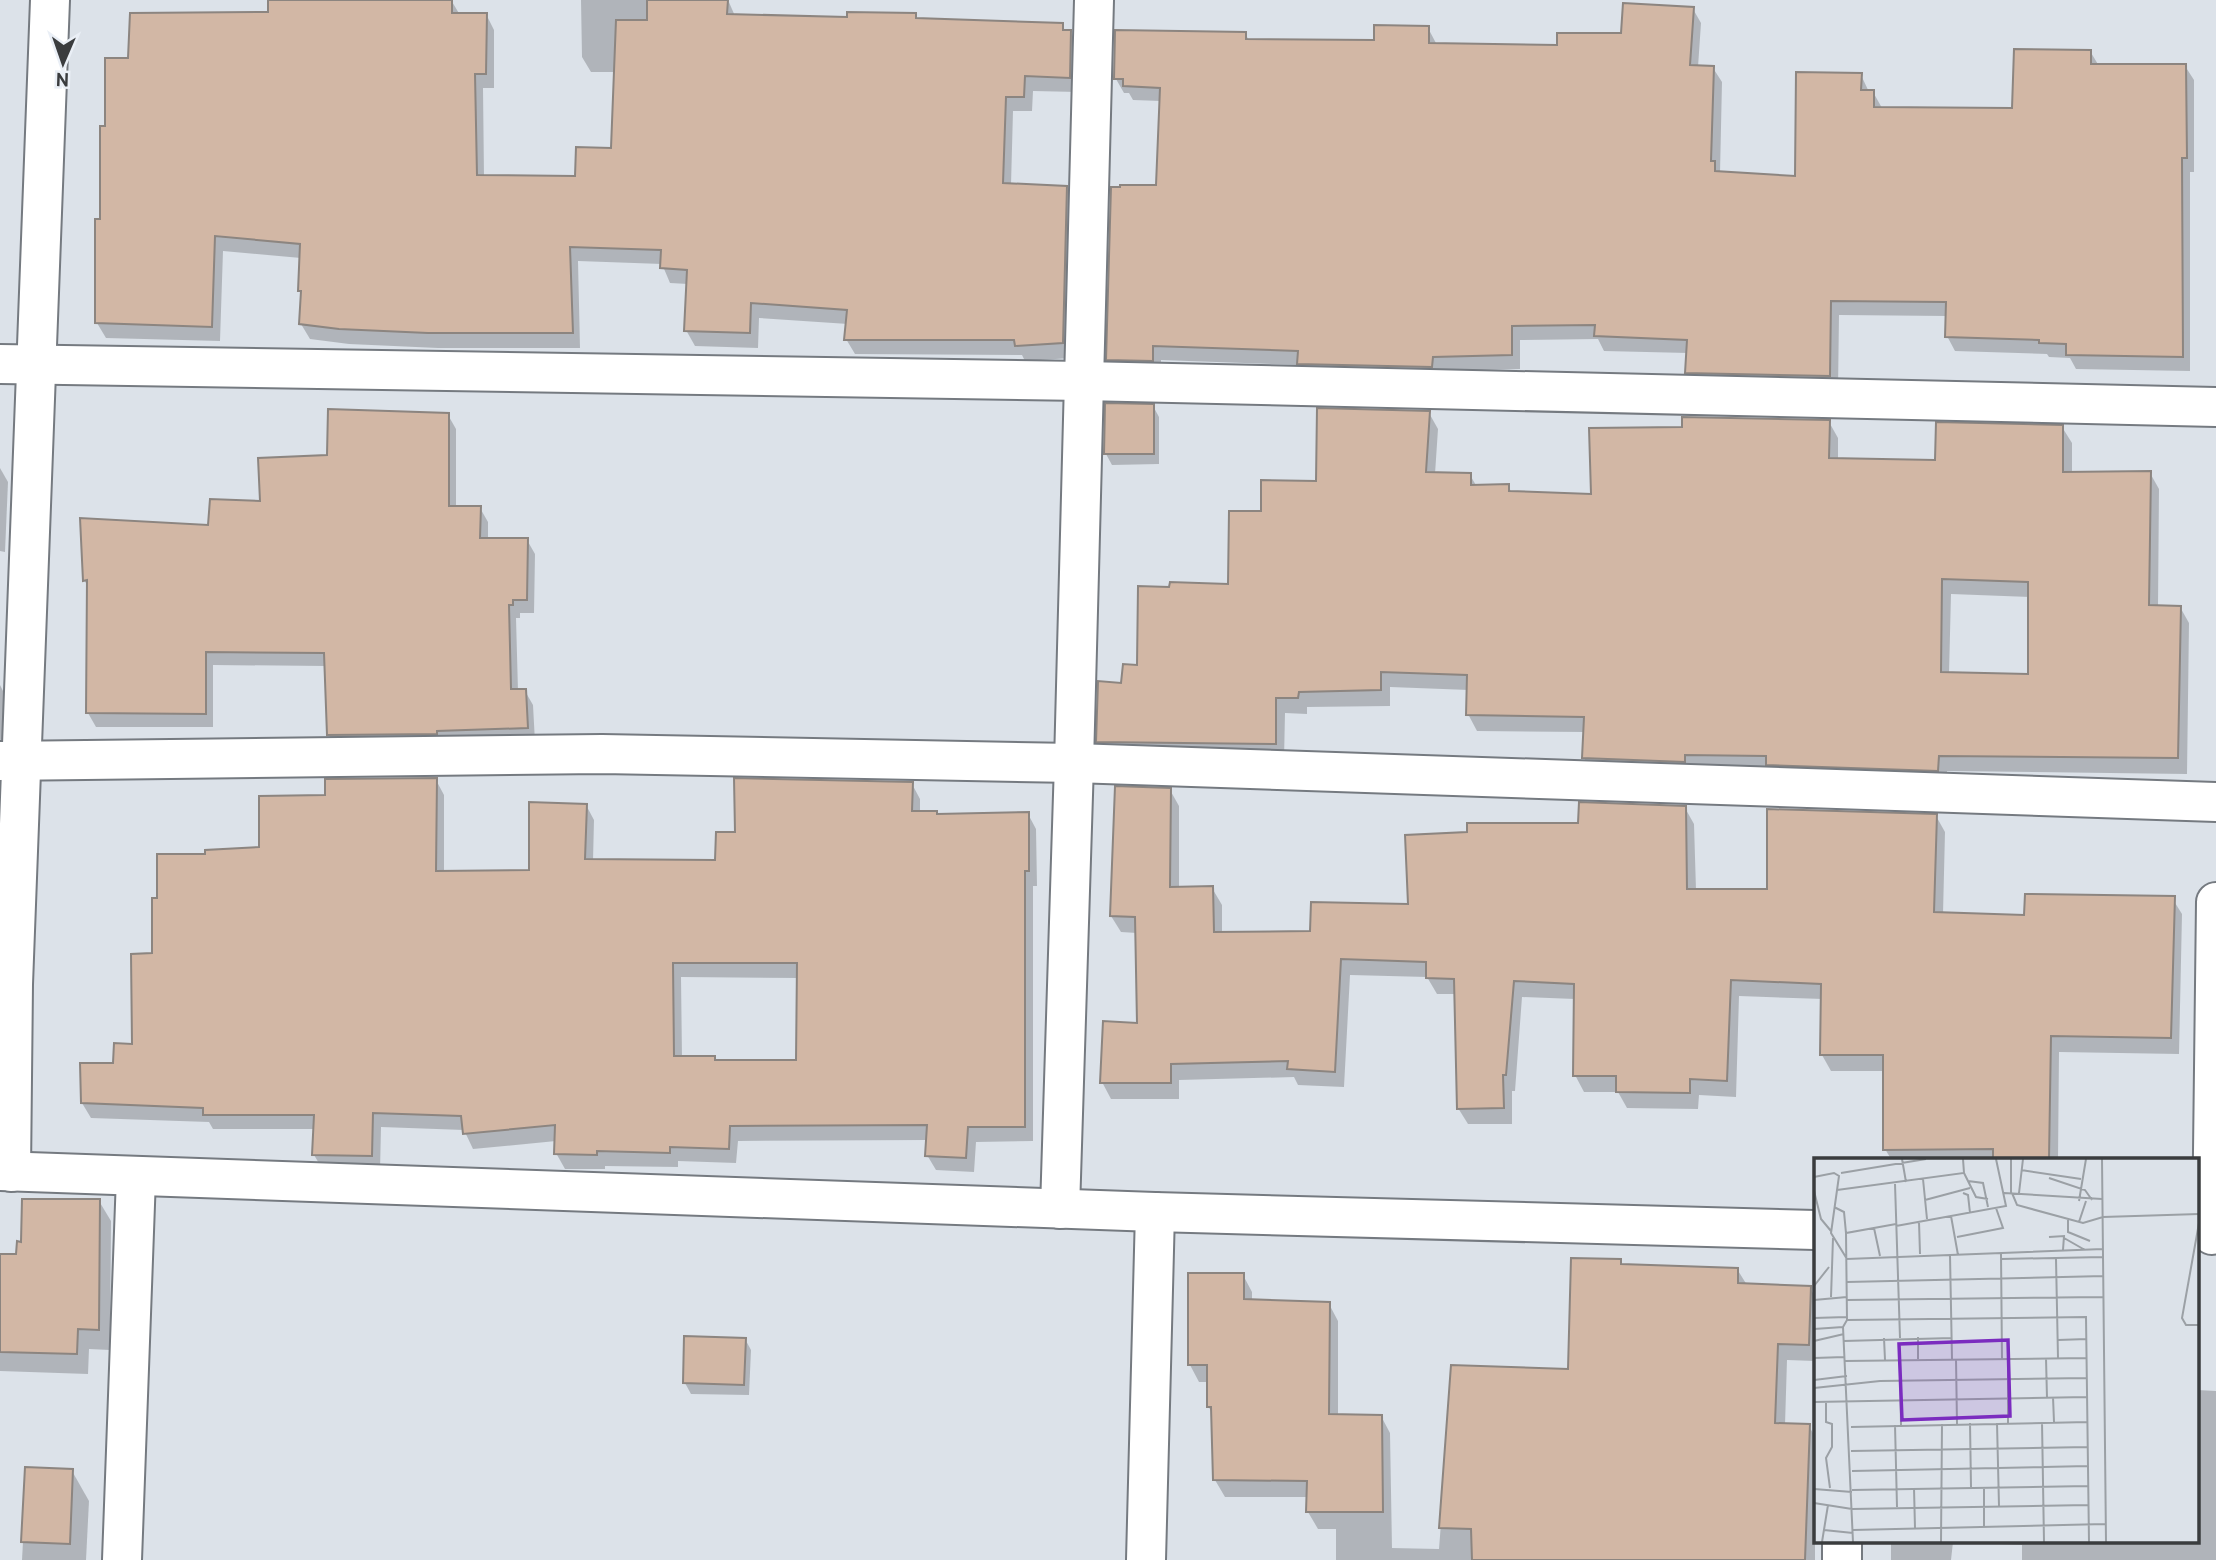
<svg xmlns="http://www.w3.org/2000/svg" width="2216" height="1560" font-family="Overpass,sans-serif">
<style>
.shadow{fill:#0003;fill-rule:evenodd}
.building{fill:#d2b7a5;stroke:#8c8580;stroke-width:2;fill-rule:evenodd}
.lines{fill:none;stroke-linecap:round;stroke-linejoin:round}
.minor-casing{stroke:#757a80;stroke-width:42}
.minor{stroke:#fff;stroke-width:38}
.inset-road{fill:none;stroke:#9ba0a5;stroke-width:2}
.view{fill:#7b2cbf;fill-opacity:0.15;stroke:#7b2cbf;stroke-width:3.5}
.inset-edge{fill:none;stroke:#3a3c3e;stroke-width:3.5}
</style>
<rect width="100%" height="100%" fill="#dce2e9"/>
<!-- shadow -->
<g class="shadow">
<path d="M270,0h181l9,15 26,-1 8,16v58h-11l1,89 93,1 36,-28 3,-78h-25l-9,-15 -1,-57h147l7,16 114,3 66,-4 3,5 144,5 4,7h4l9,15 -1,45 -45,-1 -1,20h-19l-2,74 55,2 9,15 -4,156 -46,3 -3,-6 -167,-1 -9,-15 2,-15 -89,-6 -1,30 -63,-2 -9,-16 2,-46 -18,-1 -8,-19 -84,-3 2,87h-142l-89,-4 -39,-5 -9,-15v-66l-78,-7 -3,90 -114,-3 -9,-15 10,-196 23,-67 140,-46z"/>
<path d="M1693,9l8,14 -3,44 15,1 9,14 -2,91 76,4 65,-102 8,17h4l9,16 132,2 76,-59 9,15h86l9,14v92h-4v199l-114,-2 -6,-11 -21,-1 -2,-3 -92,-3 -8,-15v-20l-108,-1 -1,75 -143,-3 -8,-14 1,-20 -84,-2 -6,-12 -78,1v29l-80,2 -133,7 -7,-13 -139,-5v15l-44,-1 -9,-15 50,-172 3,-86 -28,-1 -4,-7h-5l-8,-14 129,-45 4,6 127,2 52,-14 9,17 122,2 64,-12z"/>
<path d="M1153,406l6,11v47l-47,1 -6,-11z"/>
<path d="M1429,413l9,16 -3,45 35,1 7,12 31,-1 4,7 81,3 90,-68 146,-6 9,16v22l99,2 125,-35 10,16v31l78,-1 9,16 -1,118h22l9,16 -2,151 -240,-3v15l-354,-12 -9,-16 1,-26 -108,-1 -9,-17 1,-24 -79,-3v19l-83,1v7l-22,-1 -1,47 -177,-2 -9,-17 25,-56 16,-18 32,-78 58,-4 34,-72 55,-31zM1951,594l79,3 -1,78 -80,-1z"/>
<path d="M448,415l8,14v79h24l8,14v18h39l8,14 -1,59h-14v5h-4l2,73h7l8,14 2,37 -198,7 -8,-14 -3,-69 -113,-1v62h-117l-8,-14 1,-125 -5,-8 178,-77 66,-46z"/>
<path d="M0,468l8,14 -3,70 -5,-1z"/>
<path d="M0,685l4,8 1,46 -5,1z"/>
<path d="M436,780l8,15v78l87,-1 55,-67 8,15 -1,41 124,1 20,-28 175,-50 8,15v14l18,3 90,-2 8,15 1,57h-4v255l-57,1 -2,30 -38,-2 -9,-15 1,-15 -190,1 -2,22 -58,-2v6l-73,-1v3h-40l-9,-16v-12l-83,8 -9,-19 -83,-3 -1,44 -57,-1 -9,-15 1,-26h-102l-4,-7 -118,-4 -9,-15 52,-57 20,-91 5,-55 48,-44 53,-7 67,-52zM681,977l118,1 -1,84 -82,-1 -2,-4 -32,1z"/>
<path d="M1170,790l9,16v83l33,-1 10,17v29l90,-2 98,-26 170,-81 105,-17 9,16 2,66h73l167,-74 9,16 -2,82 83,3 146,-19 10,16 -3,140 -120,-2 -1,107h-167l-6,-10v-78h-54l-9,-16 1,-56 -84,-3 -3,101 -37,-2 -1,14 -71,-1 -9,-16h-34l-9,-17v-76l-53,-2 -7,94h-3v33h-44l-10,-16 -1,-114h-20l-10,-17 -77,-2 -6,112 -46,-2 -4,-8 -115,3v19h-68l-9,-17 36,-57 -1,-92 -16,-1 -10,-16z"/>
<path d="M99,1201l12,20 -1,129 -21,-1 -1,25 -88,-3v-115h18l5,-13z"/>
<path d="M1620,1261l3,4 114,4 10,16 63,3 5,9v64l-28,-1 -2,65 24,1 6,11v123h-479v-31h-18l-10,-17v-15h-83l-10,-17 -2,-66 -5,-8v-24h-9l-9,-17 53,-90 9,17v9l77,3 9,17v95h43l9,17 2,115 47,1 14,-182 117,4z"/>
<path d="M745,1339l6,11 -2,45 -58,-1 -6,-11z"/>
<path d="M2197,1390l19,1v169h-194v-15l-69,-3 -2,18h-60v-19h306z"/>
<path d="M27,1469l45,2 17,30 -3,59h-64z"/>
</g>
<!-- building -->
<g class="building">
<path d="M268,0h184v13h35l-1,61h-11l2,101 98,1 1,-29 35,1 5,-128h31v-20h81l-1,14 120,3v-5l69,1v5l147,5v7h8l-1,48 -45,-2 -1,21h-18l-3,86 64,3 -4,157 -48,3 -1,-6h-170l3,-30 -96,-7 -1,30 -66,-2 3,-61 -27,-2 1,-18 -91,-3 3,86h-145l-89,-4 -40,-5 2,-33h-3l2,-47 -85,-8 -3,91 -117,-4v-104h5v-93h5v-68h23l2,-45 138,-1z"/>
<path d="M1623,3l71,4 -4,58 24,1 -3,95h4v10l80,5 1,-104 66,1 -1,17h13v17l138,1 2,-59 77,1v14h95l1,94h-5l1,199 -117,-2v-11l-27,-1v-3l-94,-3 1,-35 -115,-1 -1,75 -145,-3 2,-33 -93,-4 1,-11 -83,1v29l-79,2 -1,10 -135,-3 1,-13 -145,-5v15l-47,-1 5,-173h9v-2h36l4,-97 -37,-2v-7h-9l1,-49 131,2v7l128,1v-15l55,1v17l128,2v-12h64z"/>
<path d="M1105,403l49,1v50h-50z"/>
<path d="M1317,408l113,3 -4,61 45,1v12l38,-1v7l82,3 -2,-66 93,-1v-10l148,3 -1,38 106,2 1,-38 127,3v47l88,-1 -2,134 32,1 -3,152 -239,-2 -1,15 -172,-6v-9l-81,-1v7l-103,-4 2,-41 -118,-2 1,-40 -86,-3v18l-82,2 -1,6h-22v46l-180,-2 2,-61 23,2 2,-19 14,1 1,-79 31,1 1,-5 58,2 1,-73h32v-31l55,1zM1942,579l86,3v92l-87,-2z"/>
<path d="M328,409l121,4v93h32l-1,32h48l-1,62h-14v5h-4l2,84h15l2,39 -91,3v3l-110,1 -3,-82 -118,-1v62l-120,-1 1,-133 -4,1 -3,-63 128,7 2,-26 50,2 -2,-43 69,-3z"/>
<path d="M437,778l-1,93 93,-1v-68l58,2 -2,55 130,1 1,-28h19l-1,-54 179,4 -1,29h25v3l92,-2v59h-4v256h-57l-2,31 -41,-2 2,-31 -197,1 -1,23 -59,-2v6l-73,-2v4l-43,-1 1,-29 -92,9 -2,-18 -88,-3 -1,43 -60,-1 2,-40h-111v-7l-122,-5 -1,-40h33l1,-20 18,1 -1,-90 21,-1v-55h5v-44h48v-4l54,-3v-51l66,-1v-16zM673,963h124l-1,97h-81v-4h-41z"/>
<path d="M1115,786l56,2 -1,99 43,-1 1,46 96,-1 1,-29 97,2 -3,-69 62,-3v-9h111l1,-21 107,4 1,83h80v-80l170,5 -3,98 90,3 1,-21 150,2 -4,142 -120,-2 -2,123h-56v-10l-110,1v-95h-63l1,-71 -90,-4 -4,101 -37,-2v14l-74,-1v-16h-43l1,-92 -60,-3 -8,94h-3l1,33 -47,1 -3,-130 -28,-1v-16l-85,-3 -6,113 -48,-3 1,-8 -117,3v19h-71l3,-62 34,2 -2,-106 -25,-1z"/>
<path d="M22,1199h78l-1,131 -21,-1 -1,25 -77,-2v-98h16l1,-13 4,1z"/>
<path d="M1571,1258l50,1v5l117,4v15l73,3 -2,59 -31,-1 -3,79 35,1 -5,136h-333l-1,-31 -32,-1 12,-163 117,4z"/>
<path d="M1188,1273h56v26l86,3 -1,112 53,1 1,97h-77l1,-31 -94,-1 -2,-73h-4v-42h-19z"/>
<path d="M684,1336l62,2 -2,47 -61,-2z"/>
<path d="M25,1467l48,2 -3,75 -49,-2z"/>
</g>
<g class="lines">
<defs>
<g id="minor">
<path d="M0,364l1083,17 1133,26"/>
<path d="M0,761l602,-7 472,9 1142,39"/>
<path d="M0,1171l1155,41 660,18"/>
<path d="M11,1172l2,-188 37,-984"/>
<path d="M1060,1209l14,-446 20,-763"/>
<path d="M2212,1235l4,-333"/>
<path d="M122,1560l14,-383"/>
<path d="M1146,1560l9,-348"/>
<path d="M1842,1560v-19"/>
</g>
</defs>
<!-- minor casing -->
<use href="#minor" class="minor-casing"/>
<!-- minor -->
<use href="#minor" class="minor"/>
</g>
<!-- overview -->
<g transform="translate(1814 1158)">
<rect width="385" height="385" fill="#dce2e9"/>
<path class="inset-road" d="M88,1l4,23M197,1v34M288,1l4,383M207,12l60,9M27,15l85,-14M150,15l12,24 12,2M0,19l20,-4 5,3 -8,57 16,26 256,-10M235,20l36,12 7,10M109,21l4,40M154,23l15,2 5,24M81,26l5,154M23,32l127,-17 -1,-14M0,33l7,28 10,12M149,35l5,2 2,18M190,35l98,6M198,35l5,12 66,18 20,-6 96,-3M205,35l4,-34M111,42l45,-12M265,43l7,-42M20,49l10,5 2,21 50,-9M137,58l7,39M254,62v12l22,9M105,64l1,32M265,64l7,-21M385,65l-17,95 4,7h13M82,68l110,-20 -10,-47M60,70l6,28M32,75l1,87 -4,7 10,215M143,79l46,-9 -7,-20M235,79l15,-1 -1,14M250,80l21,12M187,95l1,106M136,97l2,104M187,101l102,-2M242,101l2,99M33,124l257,-6M0,128l15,-19M17,139l2,-59M0,142l33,-3M33,142l257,-3M0,160l33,-1M33,162l239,-3 3,225M0,171l29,-2M104,179v22M70,180l1,22M244,182l29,-1M0,183l30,-7M30,183l108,-3M0,200l31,-1M232,200l1,40M86,201l1,66M142,201l1,65M194,201v64M31,203l242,-3M0,222l33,-4M0,230l66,-7 207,-3M239,239l1,25M12,243v21l6,2v23l-6,11 4,30M0,244l273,-5M228,264l2,120M156,265l1,64M183,265l2,83M81,267l2,82M37,269l237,-5M37,293l237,-4M38,313l236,-5M100,330l1,40M170,330v39M0,331l38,3M38,332l236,-4M0,345l38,6 236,-4M10,372l29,3M39,372l252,-6M8,384l6,-37M127,384l1,-118"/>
<path class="view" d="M194,182l2,76 -108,4 -3,-76z"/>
<rect width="385" height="385" class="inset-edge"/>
</g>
<!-- north arrow -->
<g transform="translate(63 63) rotate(182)" stroke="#eaeff6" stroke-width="5" paint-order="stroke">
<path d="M0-5L12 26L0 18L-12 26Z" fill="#3a3c3e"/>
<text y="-10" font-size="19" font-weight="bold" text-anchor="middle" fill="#3a3c3e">N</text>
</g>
</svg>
